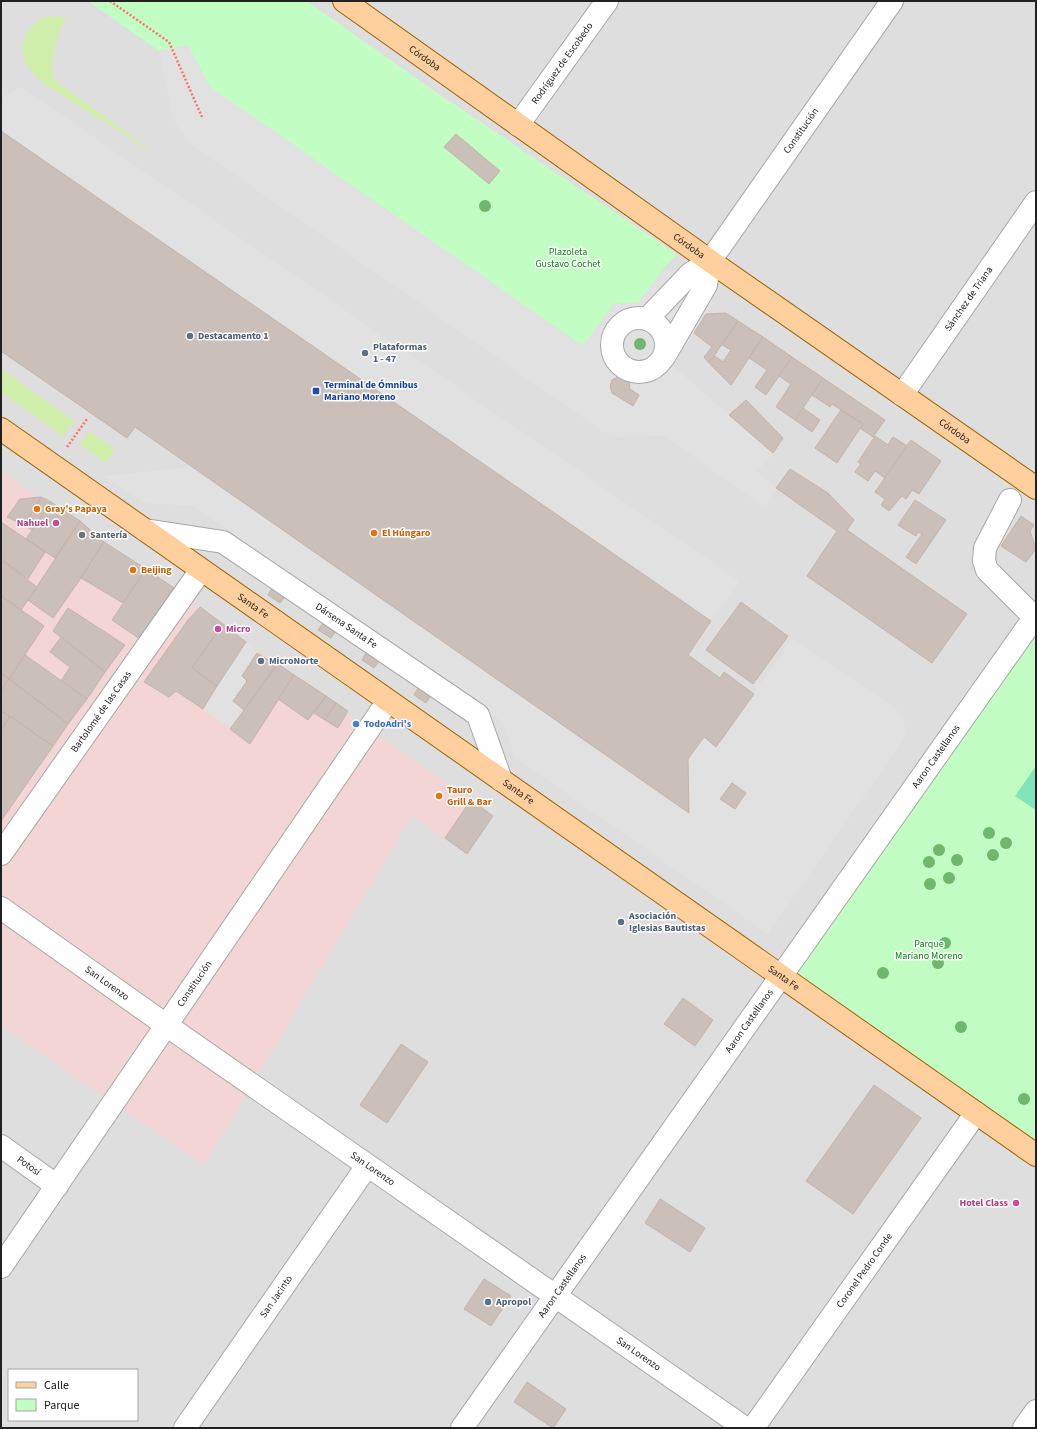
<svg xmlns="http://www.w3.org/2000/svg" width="1037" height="1429" font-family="'Source Sans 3',sans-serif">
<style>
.residential{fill:#dfdede;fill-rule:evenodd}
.commercial{fill:#f3d5d6}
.grass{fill:#cfeeaa}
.park{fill:#c2fdc4}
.pitch{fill:#80e5b9}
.parking{fill:#e1e1e1}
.building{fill:#cac0b9;stroke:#c4b3a8}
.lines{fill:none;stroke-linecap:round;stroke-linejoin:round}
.minor-casing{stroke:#a8a8a8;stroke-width:24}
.major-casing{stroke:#9d6100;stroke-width:24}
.path{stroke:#ff726a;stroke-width:2.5;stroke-dasharray:2 2;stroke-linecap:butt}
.minor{stroke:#fff;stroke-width:22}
.major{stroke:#ffd09e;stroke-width:22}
.tree{fill:#70b66d}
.service-dot{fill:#5c6f8a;stroke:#fff;stroke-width:1.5}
.transit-dot{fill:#1a4fb4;stroke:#fff;stroke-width:1.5}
.food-dot{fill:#e8710a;stroke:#fff;stroke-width:1.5}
.hotel-dot{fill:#d1479c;stroke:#fff;stroke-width:1.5}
.worship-dot{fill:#6b7280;stroke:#fff;stroke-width:1.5}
.shop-dot{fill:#3f7fe0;stroke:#fff;stroke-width:1.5}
.labels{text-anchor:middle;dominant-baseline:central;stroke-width:3;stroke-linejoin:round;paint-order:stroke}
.street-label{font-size:10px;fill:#212121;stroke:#fff}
.park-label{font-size:10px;fill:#058909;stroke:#fff}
.service-label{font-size:10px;font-weight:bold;fill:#4e5e75;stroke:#fff;text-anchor:start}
.transit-label{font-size:10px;font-weight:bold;fill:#164399;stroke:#fff;text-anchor:start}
.food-label{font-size:10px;font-weight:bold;fill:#c56008;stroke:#fff;text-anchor:start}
.hotel-label{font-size:10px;font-weight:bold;fill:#b23c85;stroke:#fff;text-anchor:end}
.worship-label{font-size:10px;font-weight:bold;fill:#5b616d;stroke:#fff;text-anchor:start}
.shop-label{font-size:10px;font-weight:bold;fill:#366cbe;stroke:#fff;text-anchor:start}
</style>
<rect width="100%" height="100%" fill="#f2ede7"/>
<!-- residential -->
<path class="residential" d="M1,1h1035v1427h-1035zM9,1370h128v50h-128z"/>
<!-- commercial -->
<path class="commercial" d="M1,471l492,345 -26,38 -55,-38 -208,349 -203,-139z"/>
<!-- grass -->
<g class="grass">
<path d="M50,16l16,2c-10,19 -16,41 -12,62l105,76 -112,-70c-19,-14 -34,-36 -17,-57 6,-8 11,-11 20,-13z"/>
<path d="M1,369l73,52 -11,15 -62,-44z"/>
<path d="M89,431l26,18 -9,14 -26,-19z"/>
</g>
<!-- park -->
<g class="park">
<path d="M88,1h219l123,87 247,166 -13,14 -26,35 -25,1 -30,42 -373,-259 -22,-41 -29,5z"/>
<path d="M1036,615v540l-256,-179z"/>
</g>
<!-- pitch -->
<path class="pitch" d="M1036,766v44l-21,-14z"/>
<!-- parking -->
<g class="parking">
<path d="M188,45l22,42 373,259 30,-42 25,-1 26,-35 50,34 -41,64 100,87 -16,18 19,17 -12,19 -99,-71 -54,1 -423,-295 -15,-23 -14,-68z"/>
<path d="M21,87l718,494 -28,40 -710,-490v-32z"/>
<path d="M191,467l498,346 -1,-54 16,-22 12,9 76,-107 102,68 8,9 4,13 -3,11 -135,194 -253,-176 -11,-35 -310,-217 -49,-3 -40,-27z"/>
<path d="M246,642l11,11 -15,23 5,5 -14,20 11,9 -14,19 -27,-20z"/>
</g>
<!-- building -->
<g class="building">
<path d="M1,131l710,490 -23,34 32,23 4,-6 30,22 -38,53 -12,-10 -16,22 1,54 -554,-386 -8,11 -126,-87z"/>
<path d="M456,134l44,37 -11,13 -45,-37z"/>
<path d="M726,313l12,8 -29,42 -5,-6 8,-10 -18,-14 12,-19z"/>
<path d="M738,321l25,16 -32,48 -22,-22 6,-7 8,6 8,-12 -9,-5z"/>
<path d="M763,337l29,20 -26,38 -11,-8 12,-17 -18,-12z"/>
<path d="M792,357l31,21 -28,42 -19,-13 15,-23 -12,-8z"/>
<path d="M618,377h6l5,5 1,7 9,6 -6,11 -21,-13 -2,-7 2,-6z"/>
<path d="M823,378l62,42 -12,17 -13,-9 3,-4 -31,-20 -2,3 -18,-12z"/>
<path d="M746,400l37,38 -10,15 -44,-38z"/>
<path d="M803,408l17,12 -8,12 -17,-12z"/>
<path d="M841,410l22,14 -26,39 -22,-15z"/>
<path d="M875,436l13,9 5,-8 14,9 -22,32 -10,-7 -7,10 -13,-9 6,-8 -3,-2z"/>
<path d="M911,440l30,21 -22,33 -7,-4 -6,9 -4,-3 -13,15 -8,-6 4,-6 -10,-7z"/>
<path d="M790,469l38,24 26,27 -7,10 120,84 -35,49 -125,-87 30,-45 -61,-43z"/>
<path d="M41,497l10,5 -19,28 -8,-5z"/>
<path d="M41,497l-17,28 -17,-8 13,-18z"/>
<path d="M915,500l31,20 -30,44 -10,-7 16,-23 -4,-2 -2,4 -18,-11z"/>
<path d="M51,502l29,19 -25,37 -29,-19z"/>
<path d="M1021,516l13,9 -4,6 6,18 -10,13 -25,-16z"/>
<path d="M80,521l24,21 -23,36 -28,40 -25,-18z"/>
<path d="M1,522l44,30 -17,27 -27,-20z"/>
<path d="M104,542l42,27 -23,34 -42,-25z"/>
<path d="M1,560l36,27 -16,23 -20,-14z"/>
<path d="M146,569l28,19 -34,51 -28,-19z"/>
<path d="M272,588l13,9 -5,6 -12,-8z"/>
<path d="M1,596l43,30 -35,53 -8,-6z"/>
<path d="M741,602l47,34 -35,48 -47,-34z"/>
<path d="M200,607l23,17 -31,44 25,18 -14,23 -27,-18 -7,6 -25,-15 44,-62z"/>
<path d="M68,608l57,37 -20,27 -52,-41z"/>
<path d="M323,623l12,9 -4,6 -13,-8z"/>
<path d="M223,624l23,18 -29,44 -25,-18z"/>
<path d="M61,637l44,35 -18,27 -26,-18 9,-14 -20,-15z"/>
<path d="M257,653l19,12 -32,45 -11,-9 14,-20 -5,-5z"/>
<path d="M366,653l13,8 -5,7 -12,-8z"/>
<path d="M25,655l62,44 -19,25 -59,-45z"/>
<path d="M278,664l16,11 -44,69 -20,-15z"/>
<path d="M1,673l8,6 -8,12z"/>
<path d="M294,675l32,21 -18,24 -30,-21z"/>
<path d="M9,679l59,45 -15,22 -52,-35v-20z"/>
<path d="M418,688l12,9 -4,6 -12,-8z"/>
<path d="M326,696l10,7 -11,17 -11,-7z"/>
<path d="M336,703l12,8 -10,17 -13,-8z"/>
<path d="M1,711l9,5 -9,15z"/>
<path d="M10,716l43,30 -52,75v-90z"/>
<path d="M732,783l14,10 -11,16 -15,-10z"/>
<path d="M471,800l22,16 -26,38 -22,-16z"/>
<path d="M683,998l30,22 -18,26 -31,-22z"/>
<path d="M401,1044l27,18 -41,61 -27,-18z"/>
<path d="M874,1085l47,33 -68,96 -47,-33z"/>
<path d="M660,1199l45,29 -15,24 -45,-29z"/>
<path d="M484,1279l27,17 -20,30 -27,-17z"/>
<path d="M527,1382l39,27 -13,19 -39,-26z"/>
</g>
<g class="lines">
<defs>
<g id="minor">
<path id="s1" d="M518,125l89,-124"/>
<circle cx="639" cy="345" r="27"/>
<path id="s2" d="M647,319l43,-45 20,-13 182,-260"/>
<path d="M664,357l42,-72 4,-24"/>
<path id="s3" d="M902,395l134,-193"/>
<path d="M1010,500l-25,48 -1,13 3,9 47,47"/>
<path id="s4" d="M145,530l78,12 255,173 23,65"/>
<path id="s5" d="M1,854l200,-284"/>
<path id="s6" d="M1,908l165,117 579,403"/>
<path id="s7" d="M1,1146l56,40"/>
<path id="s8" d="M1,1267l387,-566"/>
<path id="s9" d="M185,1428l182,-262"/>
<path id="s10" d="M462,1428l574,-813"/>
<path id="s11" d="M753,1428l223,-315"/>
<path d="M1024,1428l12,-17"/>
</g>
<g id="major">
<path id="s12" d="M344,1l366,260 326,227"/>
<path id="s13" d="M1,429l1035,726"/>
</g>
</defs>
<!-- minor casing -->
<use href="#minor" class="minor-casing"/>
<!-- major casing -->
<use href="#major" class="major-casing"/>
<!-- path -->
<g class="path">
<path d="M110,1l59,41 33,75"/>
<path d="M67,447l20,-28"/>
</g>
<!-- minor -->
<use href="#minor" class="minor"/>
<!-- major -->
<use href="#major" class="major"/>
</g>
<!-- trees -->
<g class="tree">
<circle cx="485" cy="206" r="6"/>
<circle cx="640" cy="344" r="6"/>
<circle cx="989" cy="833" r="6"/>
<circle cx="1006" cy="843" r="6"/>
<circle cx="939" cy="850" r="6"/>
<circle cx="993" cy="855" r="6"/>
<circle cx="957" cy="860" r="6"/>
<circle cx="929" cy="862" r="6"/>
<circle cx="949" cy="878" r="6"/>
<circle cx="930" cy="884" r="6"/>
<circle cx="945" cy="943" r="6"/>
<circle cx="938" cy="963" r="6"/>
<circle cx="883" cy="973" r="6"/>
<circle cx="961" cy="1027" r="6"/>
<circle cx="1024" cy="1099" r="6"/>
</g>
<!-- markers -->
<g class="service-dot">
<circle cx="190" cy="336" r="4"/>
<circle cx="365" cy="353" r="4"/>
<circle cx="261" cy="661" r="4"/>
<circle cx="621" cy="922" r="4"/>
<circle cx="488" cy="1302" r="4"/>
</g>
<rect class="transit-dot" x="312" y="387" width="8" height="8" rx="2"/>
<g class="food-dot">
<circle cx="37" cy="509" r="4"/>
<circle cx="374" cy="533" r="4"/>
<circle cx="133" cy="570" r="4"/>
<circle cx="439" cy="796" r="4"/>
</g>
<g class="hotel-dot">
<circle cx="56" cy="523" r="4"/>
<circle cx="218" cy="629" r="4"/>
<circle cx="1016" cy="1203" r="4"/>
</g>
<circle class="worship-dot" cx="82" cy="535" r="4"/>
<circle class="shop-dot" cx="356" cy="724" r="4"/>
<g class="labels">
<!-- street labels -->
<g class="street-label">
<text stroke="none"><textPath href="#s12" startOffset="99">Córdoba</textPath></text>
<text stroke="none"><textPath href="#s1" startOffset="76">Rodríguez de Escobedo</textPath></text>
<text stroke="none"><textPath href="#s2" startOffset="245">Constitución</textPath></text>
<text stroke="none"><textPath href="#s12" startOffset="423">Córdoba</textPath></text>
<text stroke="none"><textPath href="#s3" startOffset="117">Sánchez de Triana</textPath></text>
<text stroke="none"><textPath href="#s12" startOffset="747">Córdoba</textPath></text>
<text stroke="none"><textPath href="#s13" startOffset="308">Santa Fe</textPath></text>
<text stroke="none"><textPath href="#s4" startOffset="228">Dársena Santa Fe</textPath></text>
<text stroke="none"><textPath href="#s5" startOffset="174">Bartolomé de las Casas</textPath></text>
<text stroke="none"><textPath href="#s10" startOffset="822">Aaron Castellanos</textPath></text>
<text stroke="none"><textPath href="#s13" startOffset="632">Santa Fe</textPath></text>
<text stroke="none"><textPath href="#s13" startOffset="956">Santa Fe</textPath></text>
<text stroke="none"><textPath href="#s6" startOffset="130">San Lorenzo</textPath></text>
<text stroke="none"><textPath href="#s8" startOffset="343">Constitución</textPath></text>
<text stroke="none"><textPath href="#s10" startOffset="498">Aaron Castellanos</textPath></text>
<text stroke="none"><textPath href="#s7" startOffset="34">Potosí</textPath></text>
<text stroke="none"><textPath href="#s6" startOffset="454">San Lorenzo</textPath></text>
<text stroke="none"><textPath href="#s11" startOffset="193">Coronel Pedro Conde</textPath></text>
<text stroke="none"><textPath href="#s10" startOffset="174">Aaron Castellanos</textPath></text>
<text stroke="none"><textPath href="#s9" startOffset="160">San Jacinto</textPath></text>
<text stroke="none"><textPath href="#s6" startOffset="778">San Lorenzo</textPath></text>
</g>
<!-- park labels -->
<g class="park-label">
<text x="568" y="252">Plazoleta<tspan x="568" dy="12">Gustavo Cochet</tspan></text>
<text x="929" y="944">Parque<tspan x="929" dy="12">Mariano Moreno</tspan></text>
</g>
<!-- service labels -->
<g class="service-label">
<text x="198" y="336">Destacamento 1</text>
<text x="373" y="347">Plataformas<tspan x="373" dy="12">1 - 47</tspan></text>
<text x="269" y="661">MicroNorte</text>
<text x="629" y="916">Asociación<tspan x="629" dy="12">Iglesias Bautistas</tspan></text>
<text x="496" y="1302">Apropol</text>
</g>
<!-- transit labels -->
<g class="transit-label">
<text x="324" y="385">Terminal de Ómnibus<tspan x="324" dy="12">Mariano Moreno</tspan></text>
</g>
<!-- food labels -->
<g class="food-label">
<text x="45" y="509">Gray's Papaya</text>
<text x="382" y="533">El Húngaro</text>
<text x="141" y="570">Beijing</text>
<text x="447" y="790">Tauro<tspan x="447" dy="12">Grill &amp; Bar</tspan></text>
</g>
<!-- hotel labels -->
<g class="hotel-label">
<text x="48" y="523">Nahuel</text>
<text x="226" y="629" text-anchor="start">Micro</text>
<text x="1008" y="1203">Hotel Class</text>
</g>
<!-- worship labels -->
<g class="worship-label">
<text x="90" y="535">Santería</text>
</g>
<!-- shop labels -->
<g class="shop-label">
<text x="364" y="724">TodoAdri's</text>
</g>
</g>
<!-- border -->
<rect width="1037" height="1429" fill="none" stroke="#212121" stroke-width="4"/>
<!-- legend -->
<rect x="8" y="1369" width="130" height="52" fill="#ffffff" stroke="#a6a6a6"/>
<rect x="16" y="1382" width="20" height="6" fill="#ffd09e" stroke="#a6a6a6"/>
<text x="44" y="1389" font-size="12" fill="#212121">Calle</text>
<rect x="16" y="1399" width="20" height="12" fill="#c2fdc4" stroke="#a6a6a6"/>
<text x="44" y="1409" font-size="12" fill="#212121">Parque</text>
</svg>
